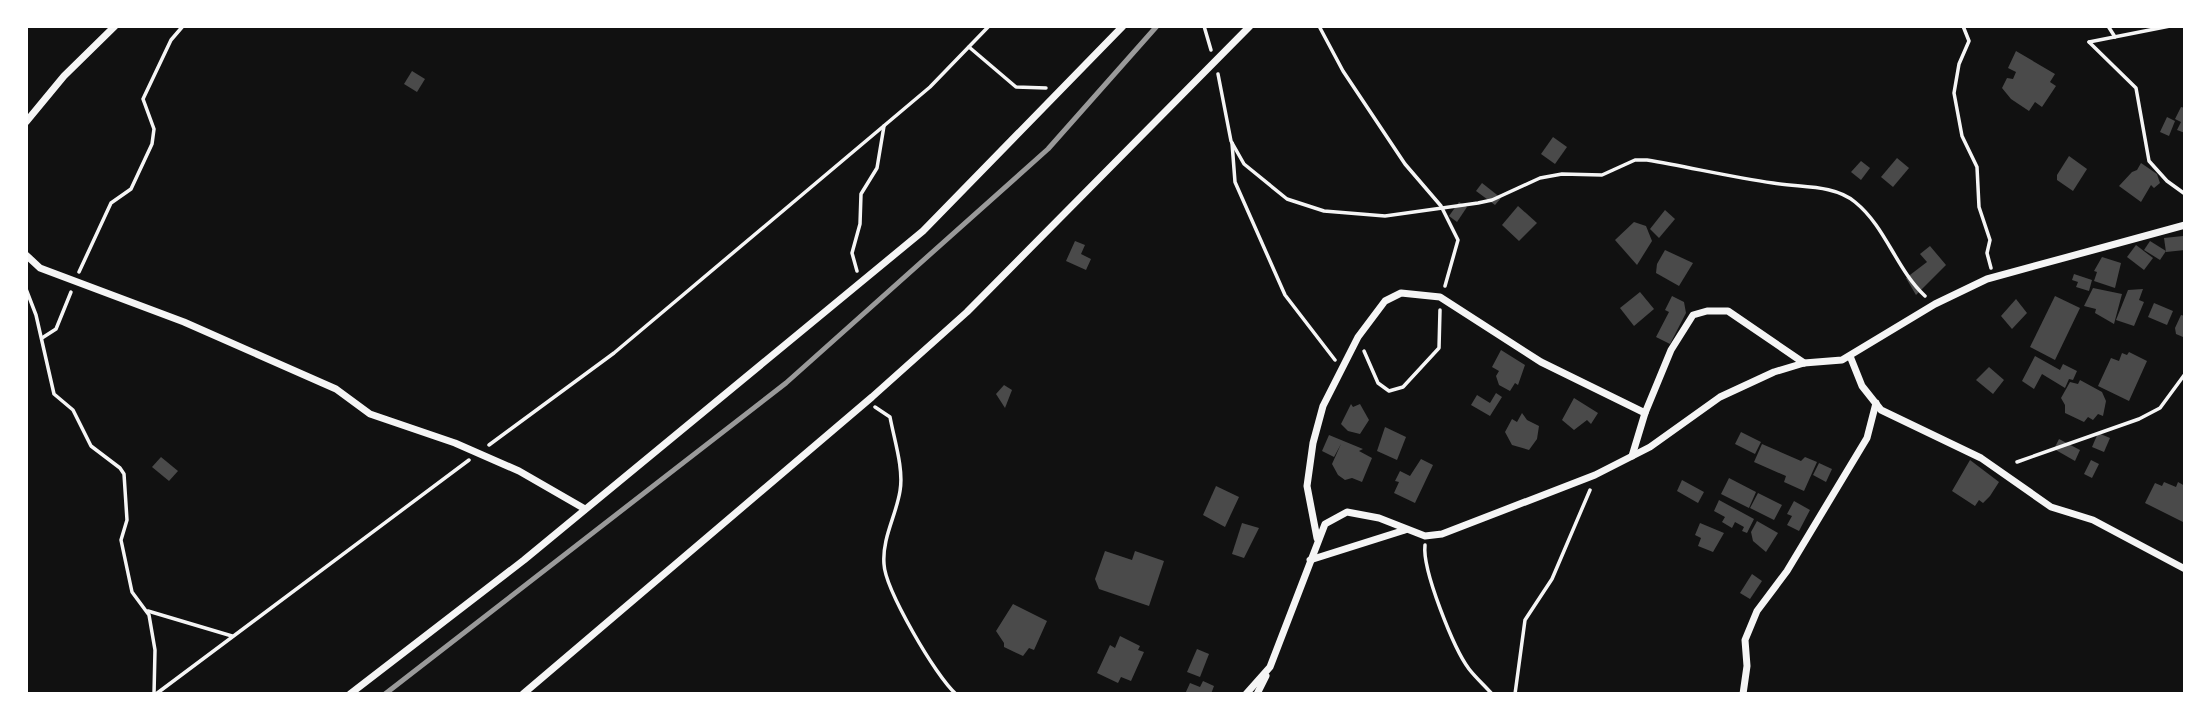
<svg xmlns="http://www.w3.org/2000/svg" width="2211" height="720" font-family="Montserrat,sans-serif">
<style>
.building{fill:#4a4a4a}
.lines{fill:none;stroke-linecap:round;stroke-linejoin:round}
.path{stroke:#f5f5f5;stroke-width:3.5}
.minor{stroke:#f5f5f5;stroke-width:7}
.rail{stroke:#9a9a9a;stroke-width:5}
</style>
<rect width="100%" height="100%" fill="#111"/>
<!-- building -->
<g class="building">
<path d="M2016,51l39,23 -5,8 6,4 -14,21 -7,-5 -6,9 -18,-12 -9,-11 5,-10 6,1 3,-7 -8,-4z"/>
<path d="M412,71l13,8 -8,13 -13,-8z"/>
<path d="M2181,107l4,1v25l-8,-3 4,-8 -6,-3z"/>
<path d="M2167,117l8,4 -6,15 -9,-4z"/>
<path d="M1553,137l14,10 -12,17 -14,-10z"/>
<path d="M2069,156l18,13 -14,22 -16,-11v-5z"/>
<path d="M1897,158l12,10 -16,19 -12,-10z"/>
<path d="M1861,161l9,7 -9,12 -10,-8z"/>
<path d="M2141,163l16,11 3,9 -6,5 -3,-3 -10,17 -22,-16 13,-14 5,-2z"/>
<path d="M1482,183l19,15 -6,7 -19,-14z"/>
<path d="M1459,202l8,5 -10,15 -8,-6z"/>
<path d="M1518,206l19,17 -18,18 -17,-16z"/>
<path d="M1665,210l10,9 -16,19 -9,-9z"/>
<path d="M1634,222l12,4 6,15 -15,24 -22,-25z"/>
<path d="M2183,236l2,14 -19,2 -2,-14z"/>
<path d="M1075,241l10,4 -4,9 10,5 -5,11 -20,-9z"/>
<path d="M2150,241l16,10 -6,9 -16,-10z"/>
<path d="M2136,245l17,13 -9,12 -17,-13z"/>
<path d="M1930,246l16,19 -30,30 -10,-17 21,-16 -7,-8z"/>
<path d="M1665,250l28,13 -14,23 -23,-13 1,-9z"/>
<path d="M2102,257l19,6 -6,25 -21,-7 3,-9 -3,-1z"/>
<path d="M2074,274l18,6 -3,11 -13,-4 2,-5 -6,-2z"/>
<path d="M2093,288l29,6 -8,30 -19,-11 1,-4 -12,-3z"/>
<path d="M2143,289l-4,11 5,2 -10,24 -18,-6 12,-30z"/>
<path d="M1640,292l14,17 -20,17 -14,-18z"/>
<path d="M1672,296l12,6 2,11 -16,31 -14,-7 13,-25 -4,-2z"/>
<path d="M2055,296l25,12 -25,52 -25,-13z"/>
<path d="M2016,299l11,14 -15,16 -11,-13z"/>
<path d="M2154,303l19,8 -6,14 -19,-8z"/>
<path d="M2181,315l4,1 -2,21 -7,-3 -1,-6z"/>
<path d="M1501,350l24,15 -7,20 -3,-2 -5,8 -11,-6 -3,-9 3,-5 -7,-4z"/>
<path d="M2129,352l18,9 -18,40 -31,-15 13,-28 8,3 3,-8 5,2z"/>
<path d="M2035,356l25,14 3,-6 14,7 -4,9 -4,-1 -4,9 -23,-14 -8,15 -12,-8z"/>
<path d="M1989,367l15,13 -11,14 -17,-14z"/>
<path d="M2080,380l22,12 4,9 -3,15 -5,-2 -5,6 -5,-3 -4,5 -19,-9v-8l-4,-7 9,-16 8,2z"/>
<path d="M1004,385l8,5 -7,18 -9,-14z"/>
<path d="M1496,393l6,4 -12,19 -19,-11 6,-10 13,8z"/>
<path d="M1574,398l24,15 -7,11 -4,-4 -13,10 -12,-10z"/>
<path d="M1351,404l2,3 7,-3 9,16 -9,14 -12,-3 -7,-7z"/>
<path d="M1522,413l5,7 12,6 -2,13 -8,11 -17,-5 -7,-13 7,-13 5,3z"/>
<path d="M1385,427l21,10 -9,23 -20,-9z"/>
<path d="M1741,432l20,10 -6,12 -20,-10z"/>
<path d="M2098,433l12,5 -6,14 -12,-5z"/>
<path d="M1329,435l34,14 -4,2 13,7 -10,24 -10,-4 -7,2 -7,-5 -6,-11 9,-20 -7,13 -12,-6z"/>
<path d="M2059,439l21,11 -5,11 -21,-12z"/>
<path d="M1762,444l39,17 4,-4 12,5 -13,29 -20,-9 2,-6 -32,-14z"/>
<path d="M161,457l17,14 -9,10 -17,-14z"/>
<path d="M1421,459l12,6 -18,38 -21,-10 5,-11 -4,-1 5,-10 10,5z"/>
<path d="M1970,460l29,22 -9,14 -7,7 -4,-3 -4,6 -23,-15z"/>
<path d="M2091,460l8,4 -7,14 -8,-4z"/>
<path d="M1819,463l13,6 -6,13 -13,-7z"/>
<path d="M1729,478l27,14 -7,16 -28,-14z"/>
<path d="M1682,480l22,12 -6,11 -21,-12z"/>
<path d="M2164,482l12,5 2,-5 7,4v37l-40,-20 10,-20 7,3z"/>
<path d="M1216,486l23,11 -14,30 -22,-12z"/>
<path d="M1758,493l24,12 -8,15 -24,-12z"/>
<path d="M1719,500l35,19 -7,14 -5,-2 2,-4 -9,-5 -3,6 -10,-6 3,-5 -11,-6z"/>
<path d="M1794,501l16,9 -11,21 -12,-6 5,-9 -5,-2z"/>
<path d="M1757,521l21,12 -12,19 -13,-11 -2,-9z"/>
<path d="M1242,523l17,5 -15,30 -12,-4z"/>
<path d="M1700,523l24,10 -11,19 -15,-6 3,-8 -6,-3z"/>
<path d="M1105,551l27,9 3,-9 29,10 -15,45 -50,-17 -4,-10z"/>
<path d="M1752,574l10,7 -12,18 -10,-6z"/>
<path d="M1013,604l34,17 -13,29 -5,-2 -6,8 -19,-9v-4l-8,-12z"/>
<path d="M1120,636l20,10 -2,4 6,2 -13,29 -10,-4 -3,6 -21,-10 13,-28 5,3z"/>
<path d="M1197,649l12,5 -9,23 -13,-5z"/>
<path d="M1203,681l11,5 -3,8h-26l5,-11 10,4z"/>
</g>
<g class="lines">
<!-- path -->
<g class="path">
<path d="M1204,26l7,24"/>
<path d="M1319,26l24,45 62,93 36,42 17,34 -13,46"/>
<path d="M1963,26l6,15 -10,23 -5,29 8,43 15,31 2,40 11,33 -3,13 4,15"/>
<path d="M2108,26l7,11"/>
<path d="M2089,42l47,46 13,73 18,20 18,13"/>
<path d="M2089,42l81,-16"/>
<path d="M969,47l47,40 30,1"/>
<path d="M1218,74l13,67 13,23 43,35 37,12 61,5 93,-13 14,-3 48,-22 22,-4 40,1 33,-15h12c42,7 84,17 126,23 27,5 60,1 82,19 31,25 41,67 70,94"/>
<path d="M1232,143l3,39 50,113 50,65"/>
<path d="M857,271l-5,-18 8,-29 1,-30 16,-26 7,-42"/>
<path d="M79,272l32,-69 20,-14 21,-45 2,-15 -11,-30 28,-59 12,-14"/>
<path d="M26,289l10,26 18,79 19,16 18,36 29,22 4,6 3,46 -6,20 11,52 17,23 6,35 -1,44"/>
<path d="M42,338l14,-9 15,-37"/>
<path d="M1364,351l14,32 11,8 14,-4 36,-39 1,-38"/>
<path d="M875,407l15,10c4,22 14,52 10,74 -4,25 -18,47 -16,73 1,25 52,113 72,130"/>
<path d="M489,445l125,-92 316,-266 59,-61"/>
<path d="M2017,462l122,-43 21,-11 25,-34"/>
<path d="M1425,545c-3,25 29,104 44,124 7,9 16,17 23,25"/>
<path d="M148,611l84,25"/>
<path d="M156,694l313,-234"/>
<path d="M1515,694l10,-74 27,-41 38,-89"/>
</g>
<!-- minor -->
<g class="minor">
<path d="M26,122l38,-46 51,-50"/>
<path d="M26,255l14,13 144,54 152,67 34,25 85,29 64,28 66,38"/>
<path d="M1850,356l12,30 19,24 100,48 70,49 42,13 92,49"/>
<path d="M1645,413l26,-63 22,-35 14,-4h21l76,52"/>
<path d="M1317,538l-10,-52 6,-43 10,-37 35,-69 27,-36 16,-8 39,4 101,65 104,51 -13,43"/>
<path d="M1310,560l95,-30"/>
<path d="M350,694l174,-134 399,-329 200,-205"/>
<path d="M523,694l349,-297 95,-85 283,-286"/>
<path d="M1246,694l24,-27 55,-143 22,-12 32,6 46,18 17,-2 153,-59 55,-28 70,-50 54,-25 30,-9 38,-3 93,-56 52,-25 198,-54"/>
<path d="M1257,694l9,-18"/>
<path d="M1743,694l4,-28 -2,-26 12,-29 30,-40 80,-133 9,-35"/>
</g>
<!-- rail -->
<path class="rail" d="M385,694l401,-311 262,-234 109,-123"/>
</g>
<!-- border -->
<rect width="2211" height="720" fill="none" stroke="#ffffff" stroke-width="56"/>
</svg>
